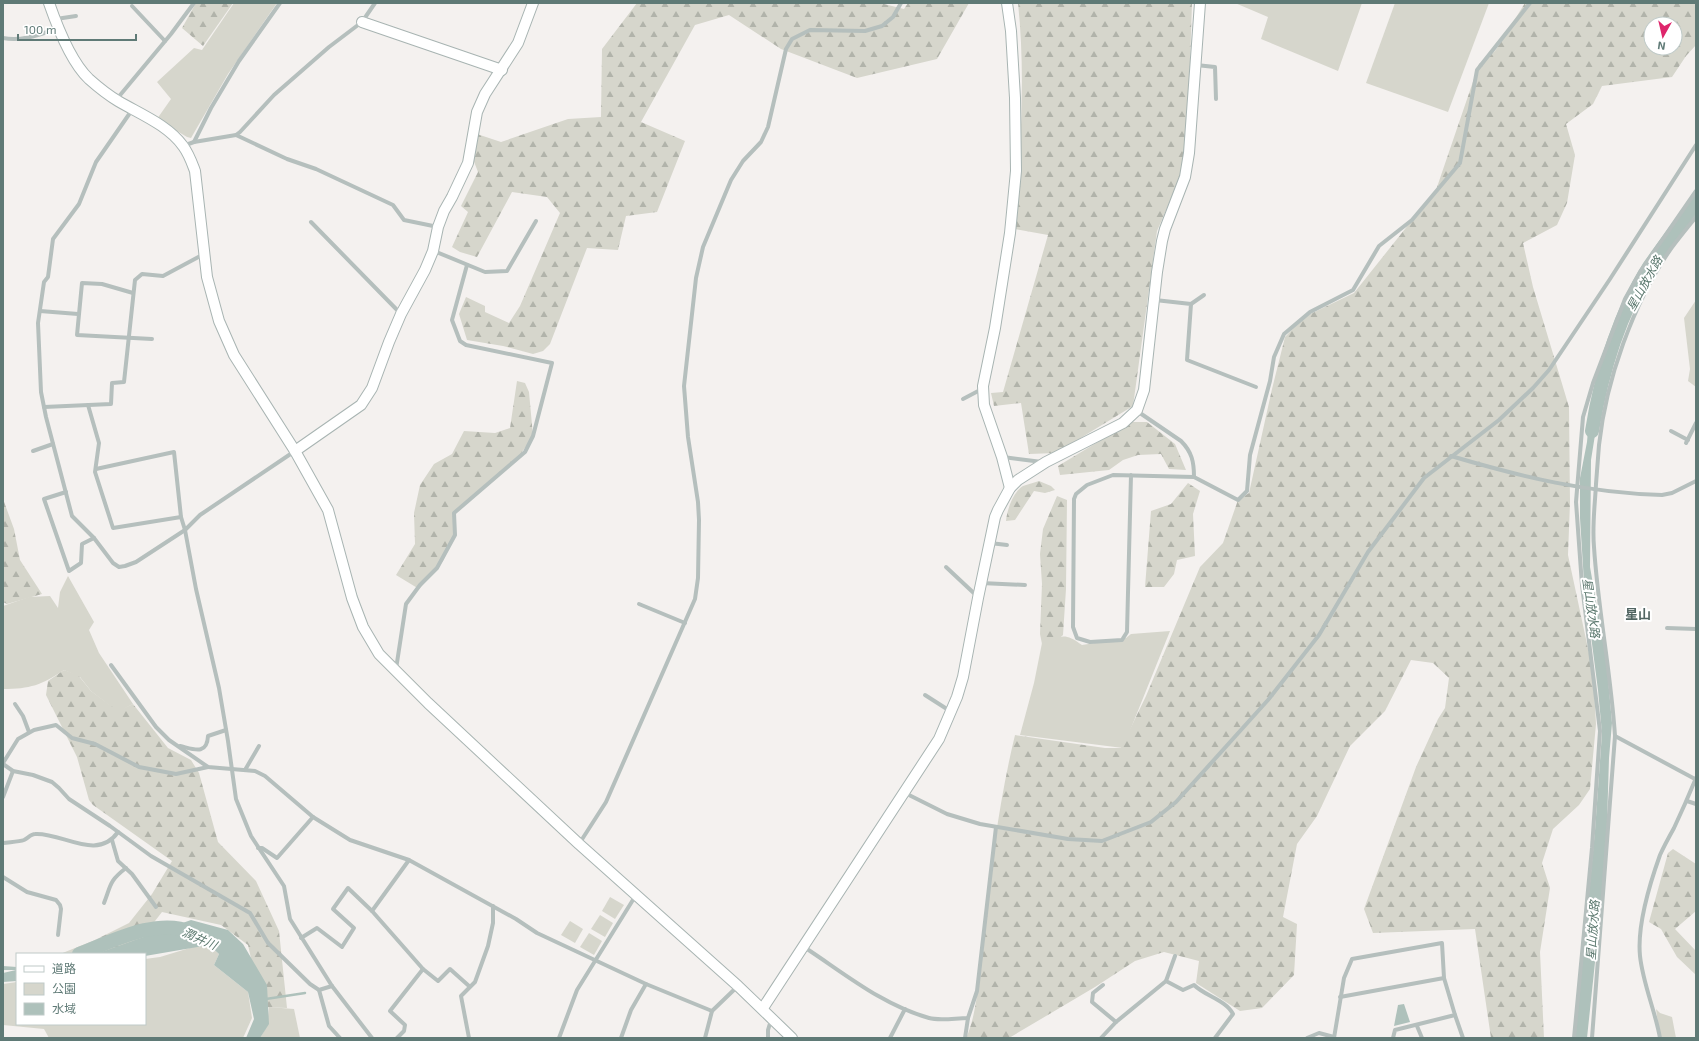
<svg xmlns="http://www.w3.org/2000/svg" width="1699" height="1041" font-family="'Exo 2','Noto Sans JP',sans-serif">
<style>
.green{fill:#d6d6cc}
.forest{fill:url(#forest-firs);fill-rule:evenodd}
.water{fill:#aec1bb}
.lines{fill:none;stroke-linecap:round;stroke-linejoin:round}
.stream{stroke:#aec1bb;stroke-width:2.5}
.river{stroke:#aec1bb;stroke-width:14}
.secondary-casing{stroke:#a8b4b2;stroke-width:12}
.street{stroke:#b5bfbd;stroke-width:4}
.secondary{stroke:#fff;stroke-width:10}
.labels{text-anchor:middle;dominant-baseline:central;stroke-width:4;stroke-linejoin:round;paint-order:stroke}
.water-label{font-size:12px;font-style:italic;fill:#5a776d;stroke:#fff}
.quarter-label{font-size:13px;font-weight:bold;fill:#516562;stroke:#fff}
</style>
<defs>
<pattern id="forest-firs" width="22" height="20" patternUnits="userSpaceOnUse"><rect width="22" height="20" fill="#d6d6cc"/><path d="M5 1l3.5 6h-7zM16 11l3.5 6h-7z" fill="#b1b3aa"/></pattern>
</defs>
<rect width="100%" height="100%" fill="#f4f1ef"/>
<!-- green -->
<g class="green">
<path d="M234,3h43l-49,71 -37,64 -4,-1 -30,-18 14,-20 -14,-17 37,-34 8,2z"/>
<path d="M1235,3h127l-24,68 -77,-32 7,-22z"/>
<path d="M1395,3h94l-41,109 -82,-29z"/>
<path d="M1696,300v87l-8,-6 2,-12 -6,-51z"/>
<path d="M68,576l26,46 -5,8 10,23 34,51 -15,8 -27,-21 -11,-14 -16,-7c-22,15 -34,19 -61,19v-83l26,-9 21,-1 8,12 2,-16z"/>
<path d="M1170,631l-47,117 -103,-13 14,-52 8,-40c20,-7 22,-11 40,2l44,-7 5,-4z"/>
<path d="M610,897l14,8 -9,14 -13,-8z"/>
<path d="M600,915l13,8 -8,14 -14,-8z"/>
<path d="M570,921l13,8 -8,14 -14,-8z"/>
<path d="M589,933l13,8 -8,14 -14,-8z"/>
<path d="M206,943l13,11 -5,11 34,27 4,26 -9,20h-194l-5,-9 -41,-4v-41l14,-2v42h128v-65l15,-2z"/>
<path d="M269,1007l25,2 6,29h-40l7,-12z"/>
<path d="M1656,1009l4,4 12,4 4,21h-16z"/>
</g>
<!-- forest -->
<g class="forest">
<path d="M196,3h37l-30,43 -21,-18z"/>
<path d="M637,3h243l24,6 4,-6h61l-32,56 -80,19 -76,-29 -52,-34 -34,10 -54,97 44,19 -28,71 -31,4 -8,34 -31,-2 -37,96 -7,7 -10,3 -30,-8 -36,-6 -8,-26 7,-17 19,9v6l24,11 11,-17 40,-93 -13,-16 -35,-5 -35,65 -17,-5 -8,-5 16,-35 -7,-6 17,-34 -5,-13 4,-25 24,8 67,-23 33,-2 1,-68z"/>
<path d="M1018,3h174l-4,121 -8,54 -23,53 -24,175 -77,47 -27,1 -8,-51 -27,3 -3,-13 12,-1 45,-157 -33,-6c5,-75 11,-151 3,-226z"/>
<path d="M1525,3h171v42l-10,11 -14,21 -70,9 -9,18 -27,20 9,31 -8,48 -10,22 -34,18 10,44 36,120 1,96 -2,52 25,117 3,52 -6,65 -11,16 -26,24 -11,34 8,25 -10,64 4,86h-53l-16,-109 -102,4 -9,-24 52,-142 22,-48 7,-11 4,-30 -16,-15 -22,-3 -26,51 -35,35 -33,70 -20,28 -14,73 14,7 -3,51 -32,33 -22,3 -44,-28 3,-22 -35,-9 -29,9 -40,26 -86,51h-43c13,-27 15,-82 18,-114 8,-64 16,-127 31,-189l90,13h16l25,-52 54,-129 23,-24 15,-43 11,-7 23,-104 13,-52 19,-20 50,-24 82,-103 43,-126 16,-13zM1651,24h24v24h-24z"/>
<path d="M517,381l8,2 4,9 4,44 -13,19 -66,58 1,22 -12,26 -24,28 -23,-14 19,-31 -1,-31 6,-28 14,-21 18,-10 12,-23 31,2 15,-5z"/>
<path d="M1131,422h16l28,22 11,26 -17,-1 -8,-15 -23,1 -15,5 -14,10 -49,5 -2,-9z"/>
<path d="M1039,481l12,5 4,4 -10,3 -11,-2 -19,29 -9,1c1,-11 7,-29 17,-35 5,-2 11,-3 16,-5z"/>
<path d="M1188,483l12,8 -7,23 2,42 -18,4 -3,14 -10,13h-19l6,-76 20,-7z"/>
<path d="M1057,496l10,4 -1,89 -3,46 -12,11 -9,-2 -2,-10 2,-50 -2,-30 3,-25z"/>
<path d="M3,499l11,30 6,31 22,34 -35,10 -4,-2z"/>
<path d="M64,670l14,5 13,16 27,20 15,-7 35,44 23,12 8,13 19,69 38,39 23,50 8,77 -25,-1 -14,-62 -27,-20 -59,-13 -24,31 -37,11h-41l35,-14 34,-17 23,-29 20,-33 -79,-56 -4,-5 -12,-43 -31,-62 2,-14z"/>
<path d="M1673,849l23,15v47l-21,18 21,22v24l-19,-18 -16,-28 -12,-7 19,-69z"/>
</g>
<!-- water -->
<g class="water">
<path d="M1590,407l8,9 -7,44 -1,107 7,40 8,38 7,78 -3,35 -3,100 -19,180h-12l20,-207 7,-98 -4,-43 -14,-108 -4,-64v-40l7,-36z"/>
<path d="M191,920l37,10 15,14 24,41 2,39 -9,14h-14l8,-19 -6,-27 -34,-27 5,-11 -10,-9 -64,11v-2h-49z"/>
<path d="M3,966l14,1v14l-14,1v-9l13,-3h-13z"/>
<path d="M1404,1004l6,18 -16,4 4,-21z"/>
</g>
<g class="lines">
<!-- stream -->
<path class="stream" d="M266,999l39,-6"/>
<!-- river -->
<g class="river">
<path d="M1592,431c9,-56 27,-116 57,-164 15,-22 32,-43 47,-65"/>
<path d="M79,954c32,-12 78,-37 112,-22"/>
</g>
<defs>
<g id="secondary">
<path d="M49,3c8,23 22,59 40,76 9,8 19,16 29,22 22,13 50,24 65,45 6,8 9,17 12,25l12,106 12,44 15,34 61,96 33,59 24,88 11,29 16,27 49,49 151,141 159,142 54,52"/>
<path d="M1007,3l4,28 4,67 1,73 -6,62 -15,95 -12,58 1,19 18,52 8,31"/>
<path d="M362,22l140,48"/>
<path d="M295,451l66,-46 11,-17 17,-46 12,-28 24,-44 8,-19 5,-24 6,-16 8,-14 16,-34 9,-51 8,-18 33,-51 15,-40"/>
<path d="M763,1008l176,-269 18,-42 6,-20 15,-79 17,-81 3,-7 12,-22 8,-8 28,-18 77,-39 14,-13 7,-20 13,-118 5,-31 3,-12 20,-52 4,-24 11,-150"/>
</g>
</defs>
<!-- secondary casing -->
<use href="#secondary" class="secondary-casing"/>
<!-- street -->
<g class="street">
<path d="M132,6l33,35"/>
<path d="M56,19l20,-3"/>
<path d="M3,38c19,4 38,-4 56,-10"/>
<path d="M1196,65l19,2 1,32"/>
<path d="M116,100l55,-66 23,-31"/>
<path d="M132,110l-36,52 -17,42 -26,35 -5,38 -4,5 -6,41 3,69 5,25 26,99 22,22 19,25 6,4 6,-1 11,-4 49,-32 15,-15 95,-64"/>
<path d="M236,135l51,24 29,10 77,36 11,15 34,7"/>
<path d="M194,142l17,-34 28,-47 41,-58"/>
<path d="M183,146l11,-4 42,-7 4,-3 34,-37 55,-48 33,-25 13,-19"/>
<path d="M311,222l90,92"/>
<path d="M434,251l51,21 22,-1 29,-50"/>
<path d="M133,293l-31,-9 -20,-1 -5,52 75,4"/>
<path d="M1155,300l36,4 -4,56 69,27"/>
<path d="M1191,304l13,-9"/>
<path d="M40,311l38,3"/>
<path d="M963,399l19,-10"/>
<path d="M88,405l11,38 -4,29 18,56 68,-11"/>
<path d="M44,407l67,-3 1,-21 12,-1 11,-102 7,-6 21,2 41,-22"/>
<path d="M1137,411l44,30c11,11 13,21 13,36"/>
<path d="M1671,431l17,9"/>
<path d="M1686,443l10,-20"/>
<path d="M33,451l20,-7"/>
<path d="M1451,456c71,21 137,37 211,39l10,-2 24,-12"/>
<path d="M1003,457l39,5"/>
<path d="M96,469l78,-17 7,65 4,13 11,59 23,99 9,53 8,58 15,37 33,50 6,33 42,67 40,52"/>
<path d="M1131,475l-4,157 -5,8 -32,2 -13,-4 -4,-11 1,-128 2,-5 11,-9 26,-10 81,2 44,23 9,-9 3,-36 20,-74 4,-24 10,-23 26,-22 43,-22 26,-44 33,-26 48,-57 17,-93 53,-67"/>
<path d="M66,492l-22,7 25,72 12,-8 1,-19 12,-6"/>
<path d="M990,543l17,2"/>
<path d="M946,567l32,30"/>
<path d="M981,583l44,2"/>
<path d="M639,604l46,19"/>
<path d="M1667,628l29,1"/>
<path d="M111,665l45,62 13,13 39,27 47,4 10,5 48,41 37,23 59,20 107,59 21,14 109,51 66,27"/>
<path d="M396,669l10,-65 14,-19 17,-17 18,-33 -1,-22 71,-61 8,-16 19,-73 -86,-18 -6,-4 -8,-21 15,-55"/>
<path d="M925,695l25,16"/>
<path d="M15,704l8,12 6,16"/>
<path d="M1615,736l80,43"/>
<path d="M180,746c13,3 27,10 28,-10l18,-6"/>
<path d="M3,763l15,-24 16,-9 22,-5 16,13 23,6 44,23 37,7 32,-7"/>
<path d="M3,764l10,7 20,4 19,7 7,6 10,11 41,27 41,30 99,57 18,30 42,41 9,6 13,-4"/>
<path d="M245,770l14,-24"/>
<path d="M905,793l42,21 33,10 88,15 34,2 49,-19 25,-20 92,-102 51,-65 49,-83 56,-74 75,-58 34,-32 16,-18 61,-91 86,-134"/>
<path d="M3,797l10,-26"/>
<path d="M1687,801l9,3"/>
<path d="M112,840l6,21 14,13 24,33"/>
<path d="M3,843c6,-1 16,-1 21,-3 4,-2 7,-6 11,-6 27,-2 62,28 83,-2"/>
<path d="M579,844l27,-42 89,-203 3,-21 1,-58 -1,-18 -10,-65 -4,-51 12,-108 7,-31 28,-67 12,-19 18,-19 7,-15 18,-78 6,-10 18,-9 55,1 17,-5 11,-9 8,-14"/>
<path d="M258,848h4l15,10 36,-41"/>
<path d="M409,860l-37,51 51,58"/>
<path d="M3,877l24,15 29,8 4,5 1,4 -3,26"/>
<path d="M104,903c7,-18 5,-22 22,-35"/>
<path d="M301,938l16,-10 25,19 12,-19 -21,-19 15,-21 24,23"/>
<path d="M804,947c40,26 78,58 125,71 11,3 27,0 39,0l9,-27 19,-164"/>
<path d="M1175,956l-9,25 17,9 11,-5c11,11 32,15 39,29l-18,24"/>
<path d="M1103,985l-10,8 -1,9 24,20"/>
<path d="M319,990l10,36 11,12"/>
<path d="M1340,997l104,-19"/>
<path d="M1455,1015l8,23"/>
<path d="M1417,1026l5,12"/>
<path d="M397,1038l7,-7 1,-6 -15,-14 33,-42 15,12 12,-12 19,17"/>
<path d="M469,1038l-8,-42 14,-14 13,-36 5,-23v-17"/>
<path d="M559,1038l18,-48 59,-95"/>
<path d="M621,1038l10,-28 15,-26"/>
<path d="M705,1038l7,-27 26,-25"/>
<path d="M768,1038v-8l3,-10"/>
<path d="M890,1038l15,-29"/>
<path d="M965,1038l3,-20"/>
<path d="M1101,1038l15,-16 50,-41"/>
<path d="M1307,1038l12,-5 15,4"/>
<path d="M1334,1038l10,-60 8,-19 90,-16 2,35 11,37 -60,15 -2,8"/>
<path d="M1574,1038l18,-190 8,-117 -18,-146 -6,-83 7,-85 10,-34 32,-84 15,-27 56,-81"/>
<path d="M1592,1038l23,-302c-4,-63 -17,-126 -21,-189 -2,-22 1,-42 2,-63 1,-13 2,-27 3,-39 7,-65 34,-141 71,-195 8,-11 17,-22 26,-33"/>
<path d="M1660,1038c-5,-28 -17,-54 -20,-82 -3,-30 10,-73 20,-101 4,-9 9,-18 14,-27 8,-17 15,-33 22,-50"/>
</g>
<!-- secondary -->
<use href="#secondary" class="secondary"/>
</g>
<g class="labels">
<!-- water labels -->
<g class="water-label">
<text transform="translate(1644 283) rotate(-61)">星山放水路</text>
<text transform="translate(1592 608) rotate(82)">星山放水路</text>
<text transform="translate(1592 930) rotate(-86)">星山放水路</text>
<text transform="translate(200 938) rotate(24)">潤井川</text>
</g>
<!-- quarter labels -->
<g class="quarter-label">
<text x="1638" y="614">星山</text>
</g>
</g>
<!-- border -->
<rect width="1699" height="1041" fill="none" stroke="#5f7a76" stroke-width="8"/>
<!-- legend -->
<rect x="16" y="953" width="130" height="72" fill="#ffffff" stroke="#bfcac8"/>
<rect x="24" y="966" width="20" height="6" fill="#ffffff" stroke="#bfcac8"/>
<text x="52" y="973" font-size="12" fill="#5f7a76">道路</text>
<rect x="24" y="983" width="20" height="12" fill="#d6d6cc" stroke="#bfcac8"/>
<text x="52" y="993" font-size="12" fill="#5f7a76">公園</text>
<rect x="24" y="1003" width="20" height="12" fill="#aec1bb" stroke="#bfcac8"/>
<text x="52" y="1013" font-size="12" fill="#5f7a76">水域</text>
<!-- north arrow -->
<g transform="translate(1663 36) rotate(188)"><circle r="19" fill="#ffffff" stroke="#bfcac8"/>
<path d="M0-3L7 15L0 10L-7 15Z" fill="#de266c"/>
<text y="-6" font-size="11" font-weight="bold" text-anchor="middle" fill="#5f7a76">N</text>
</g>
<!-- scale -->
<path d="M18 34v6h118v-6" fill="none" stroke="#5f7a76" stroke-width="2"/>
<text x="24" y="34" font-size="12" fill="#5f7a76" stroke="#ffffff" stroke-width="3" paint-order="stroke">100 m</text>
</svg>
